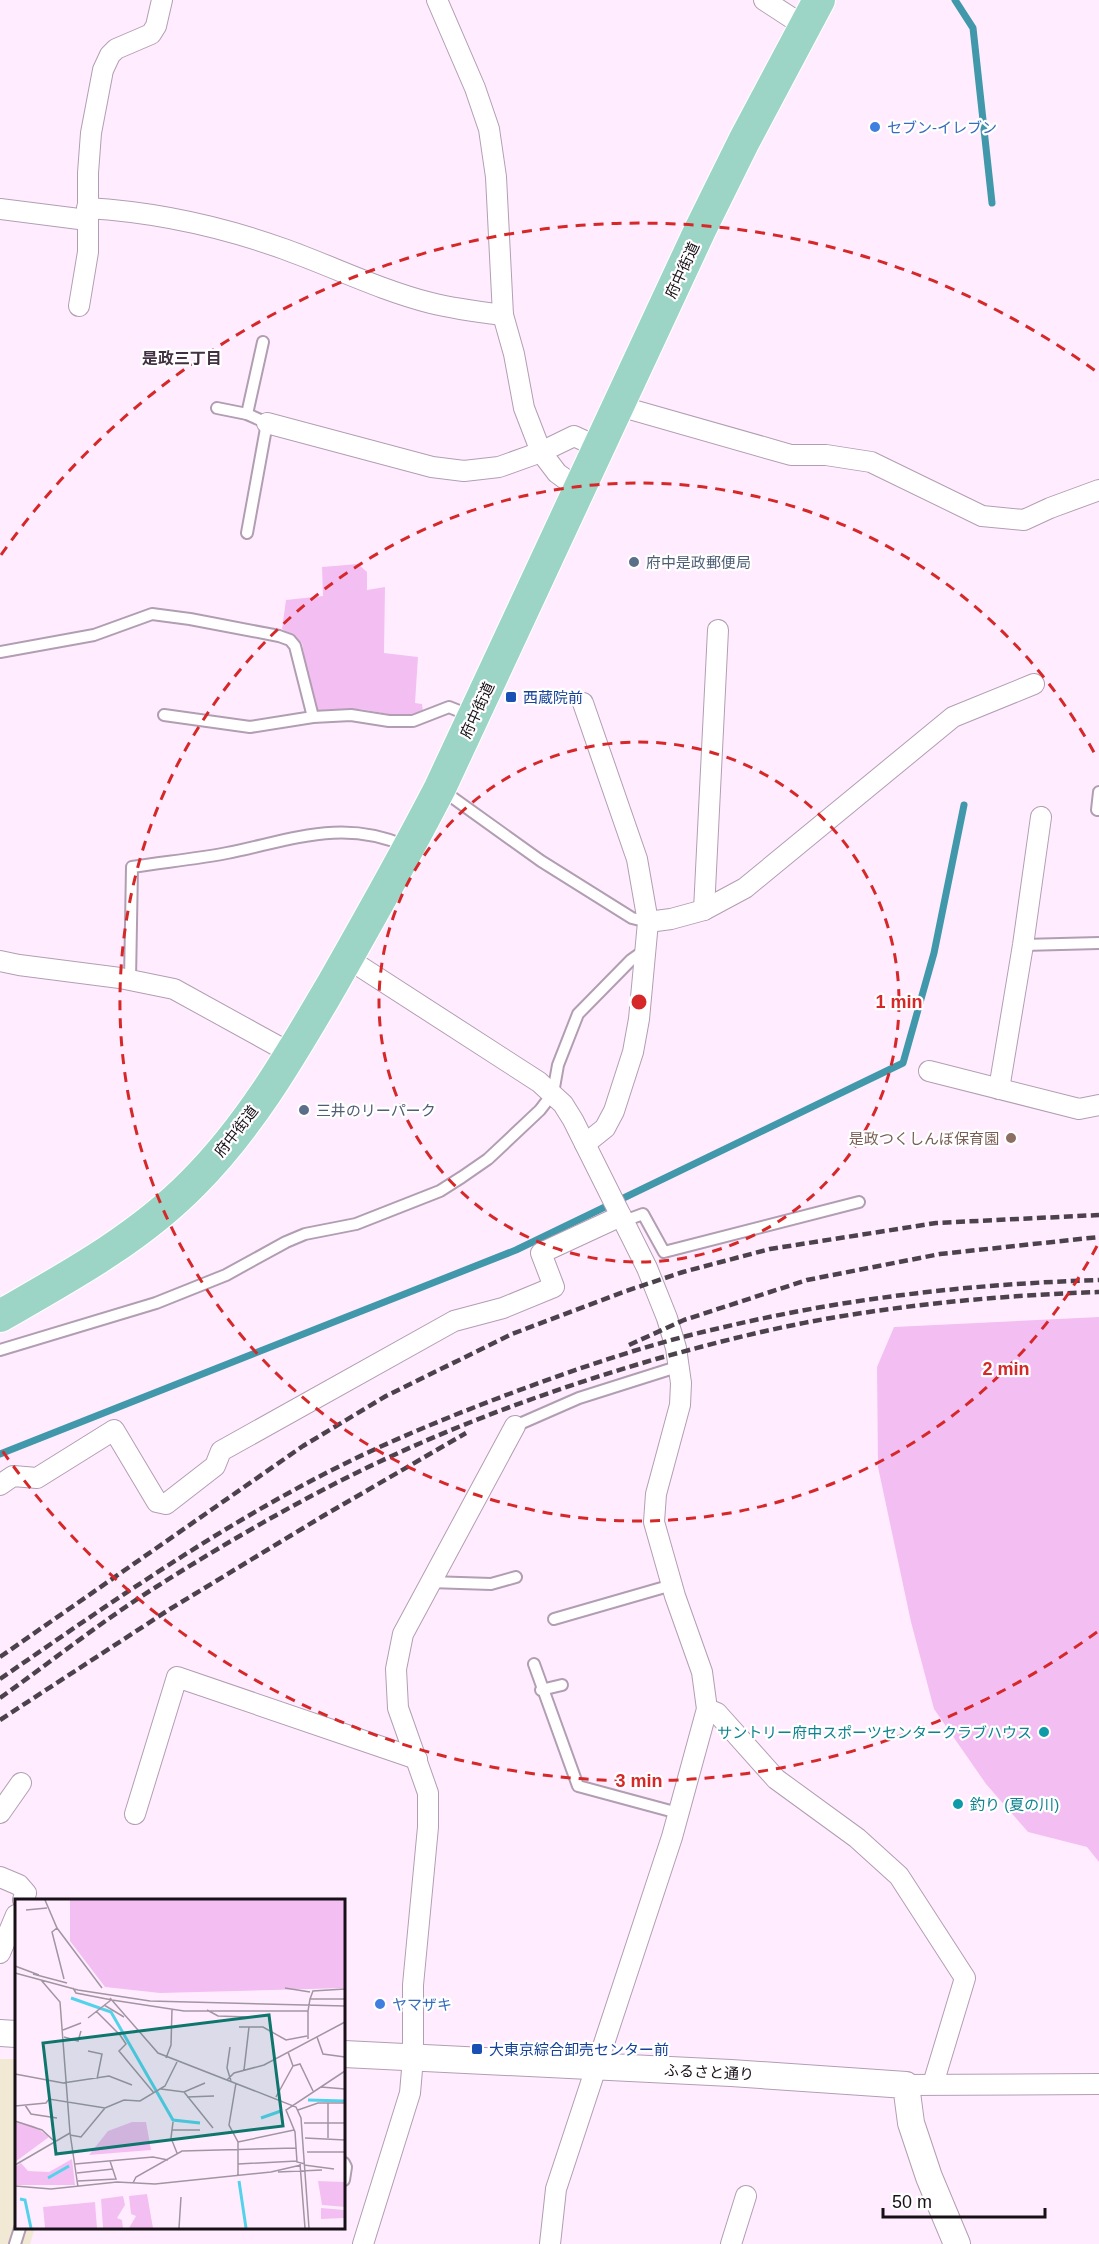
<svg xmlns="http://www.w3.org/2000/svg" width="1099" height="2244" font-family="Helvetica,'Noto Sans JP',sans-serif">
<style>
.industrial{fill:#f2e9d4}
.green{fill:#f3bff3}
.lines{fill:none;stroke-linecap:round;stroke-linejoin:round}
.stream{stroke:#4198ab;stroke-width:7}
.service-casing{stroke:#b29eb2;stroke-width:14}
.minor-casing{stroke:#b29eb2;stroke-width:22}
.tertiary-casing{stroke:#b29eb2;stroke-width:28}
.primary-casing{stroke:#fff;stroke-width:34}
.service{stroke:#fff;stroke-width:10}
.minor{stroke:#fff;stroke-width:20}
.tertiary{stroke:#fff;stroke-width:26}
.primary{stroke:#9cd4c5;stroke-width:32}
.rail{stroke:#4c424c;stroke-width:4.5;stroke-dasharray:9 4.5;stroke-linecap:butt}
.ring{fill:none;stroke:#d62828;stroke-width:3;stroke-dasharray:10 8}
.shop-dot{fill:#3f7fe0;stroke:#fff;stroke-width:2}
.service-dot{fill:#5c6f8a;stroke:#fff;stroke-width:2}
.transit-dot{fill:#1a4fb4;stroke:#fff;stroke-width:2}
.education-dot{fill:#8d6e63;stroke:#fff;stroke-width:2}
.culture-dot{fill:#0f9aa8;stroke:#fff;stroke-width:2}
.labels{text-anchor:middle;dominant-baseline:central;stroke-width:4.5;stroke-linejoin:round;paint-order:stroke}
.shop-label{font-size:15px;fill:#366cbe;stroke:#fff;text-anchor:start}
.street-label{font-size:15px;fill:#171017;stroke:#fff}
.service-label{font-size:15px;fill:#4e5e75;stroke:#fff;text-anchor:start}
.transit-label{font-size:15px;fill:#164399;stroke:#fff;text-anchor:start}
.education-label{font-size:15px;fill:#785e54;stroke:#fff;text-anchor:end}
.culture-label{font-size:15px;fill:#0d838f;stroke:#fff;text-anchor:end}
.neighbourhood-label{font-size:16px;font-weight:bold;fill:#413041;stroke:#fff}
.inset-river{fill:none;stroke:#53d3eb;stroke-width:3}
.inset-road{fill:none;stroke:#a295a2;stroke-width:1.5}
.view{fill:#0f766e;fill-opacity:0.15;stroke:#0f766e;stroke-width:3}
.inset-edge{fill:none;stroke:#171017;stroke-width:3}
.centre{fill:#d62828;stroke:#fff;stroke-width:3}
.ring-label{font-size:18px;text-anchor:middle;font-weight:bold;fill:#d62828;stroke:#fff;stroke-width:4.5;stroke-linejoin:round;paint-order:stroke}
</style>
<rect width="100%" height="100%" fill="#ffedff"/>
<!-- industrial -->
<path class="industrial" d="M0,2059h16v169h19l-5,16h-30z"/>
<!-- green -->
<g class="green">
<path d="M358,564l9,8v18l18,-3 -1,66 34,4 -3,46 7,1 1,7c-23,12 -47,-3 -71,-2 -11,0 -22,3 -34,2l-7,-14 -9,-54 -20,-14 4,-29 37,-4 -1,-29z"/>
<path d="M1099,1317v545l-12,-15 -59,-15 -42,-48 -52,-75 -23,-87 -33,-155 -1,-100 17,-40z"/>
</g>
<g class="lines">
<!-- stream -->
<g class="stream">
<path d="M955,0l18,28 19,175"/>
<path d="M0,1454l516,-204 387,-187 31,-110 30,-148"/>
</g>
<defs>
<g id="service">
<path d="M217,408l30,6 20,9 -20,110"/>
<path d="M247,414l16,-72"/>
<path d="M0,652l94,-17 58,-21 38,5 89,17 11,4 5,6 18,71"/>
<path d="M164,715l86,12 63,-10 38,-2 38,6h24l36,-14 20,8"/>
<path d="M442,790l99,71 91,57 16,4"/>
<path d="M1099,792l-2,18h2"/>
<path d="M1023,945l76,-2"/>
<path d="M130,980l2,-113c32,-5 64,-8 95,-14 65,-13 115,-35 179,-7"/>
<path d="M624,1221l19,-7 21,38 195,-50"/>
<path d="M0,1350l156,-47 70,-28 60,-33 19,-8 51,-10 84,-33 22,-14 26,-18 52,-49 13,-17 5,-28 20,-51 53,-54 14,-10"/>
<path d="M515,1426l64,-28 101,-32"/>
<path d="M430,1582l61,2 25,-7"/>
<path d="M554,1619l118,-34"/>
<path d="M534,1664l44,122 100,27"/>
<path d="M541,1690l21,-5"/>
<path d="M344,2163l2,4 -2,13"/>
<path d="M15,2244l5,-16"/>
</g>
<g id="minor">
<path d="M437,0l38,88 14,41 7,48 7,138 11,39 10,54 17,44 16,21 23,17"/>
<path d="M764,0l40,26"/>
<path d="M87,208c69,4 133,18 197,41 50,18 96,41 147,54 24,6 48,9 72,12"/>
<path d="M0,209l87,11"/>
<path d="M79,306l9,-54v-79l3,-40 12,-63 7,-15 6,-6 35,-15 5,-8 6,-26"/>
<path d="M619,406l172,49h35l45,7 111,54 42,4 26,-12 49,-18"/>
<path d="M267,423l165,44 32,4 35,-4 42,-15 33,-16 26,12"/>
<path d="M583,703l54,156 11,63 -9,97 -6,33 -19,59 -9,17 -20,16"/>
<path d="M704,910l14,-280"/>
<path d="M648,922l23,-3 33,-9 41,-22 208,-171 81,-33"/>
<path d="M347,958l192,124 24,22 10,16 74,148 20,50 9,30 5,35 -1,22 -24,89 -2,28 21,74 27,76 5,37 -35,128 -116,352 -6,55"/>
<path d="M0,961l19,4 101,13 54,11 118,65"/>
<path d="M929,1071l150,38 20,-4"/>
<path d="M999,1089l24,-144 18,-128"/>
<path d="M0,1485l13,-9 24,2 77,-48 43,72 9,2 49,-38 6,-15 233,-130 49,-13 51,-21 -13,-34 80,-37"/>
<path d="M707,1709l10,4 59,66 81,59 42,38 66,102 -32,106"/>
<path d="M0,1813l21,-30"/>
<path d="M135,1814l42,-137 240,82"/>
<path d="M0,1877l19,8 7,8 -3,7"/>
<path d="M0,1953l16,-38"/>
<path d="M906,2085l193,-1"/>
<path d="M363,2244l47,-151 3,-35v-73l15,-158v-34l-30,-85 -2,-39 7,-35 112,-208"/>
<path d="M731,2244l15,-48"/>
</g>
<g id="tertiary">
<path d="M0,2033l16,1"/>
<path d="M344,2054l387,19 175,12 5,38 18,54 28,67"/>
</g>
<path id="primary" d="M0,1316c68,-39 138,-77 193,-133 58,-58 99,-130 140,-200 37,-65 73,-129 107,-195l260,-558 44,-89 75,-141"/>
</defs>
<!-- service casing -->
<use href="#service" class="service-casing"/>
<!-- minor casing -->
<use href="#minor" class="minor-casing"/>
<!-- tertiary casing -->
<use href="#tertiary" class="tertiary-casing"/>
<!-- primary casing -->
<use href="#primary" class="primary-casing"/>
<!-- service -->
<use href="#service" class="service"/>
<!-- minor -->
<use href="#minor" class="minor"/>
<!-- tertiary -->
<use href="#tertiary" class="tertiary"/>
<!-- primary -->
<use href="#primary" class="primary"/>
<!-- rail -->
<g class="rail">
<path d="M629,1345l55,-25 123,-40 133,-26 159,-17"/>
<path d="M0,1657l303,-211 83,-50 126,-62 114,-43 57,-19 87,-23 166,-26 163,-8"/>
<path d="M0,1679c100,-69 200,-139 307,-196 65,-35 133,-63 202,-89 70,-26 139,-50 211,-66 125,-30 251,-44 379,-48"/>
<path d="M0,1698c52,-37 102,-77 156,-111 52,-33 106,-65 161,-94 107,-57 222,-100 339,-134 58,-16 116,-31 175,-41 88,-15 178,-23 268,-26"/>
<path d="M0,1720l170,-111 153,-93 143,-83"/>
</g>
</g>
<!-- distance rings -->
<g class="ring">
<circle cx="639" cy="1002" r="260"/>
<path d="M1097 1246A519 519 0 1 1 1097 758"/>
<path d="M1097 1632A779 779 0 0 1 1 1449M1 555A779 779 0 0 1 1097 372"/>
</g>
<!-- markers -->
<g class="shop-dot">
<circle cx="875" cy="127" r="6"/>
<circle cx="380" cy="2004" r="6"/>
</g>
<g class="service-dot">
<circle cx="634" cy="562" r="6"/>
<circle cx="304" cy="1110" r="6"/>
</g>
<g class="transit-dot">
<rect x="505" y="691" width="12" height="12" rx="3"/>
<rect x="471" y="2043" width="12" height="12" rx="3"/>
</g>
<circle class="education-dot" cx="1011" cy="1138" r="6"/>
<g class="culture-dot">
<circle cx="1044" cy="1732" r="6"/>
<circle cx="958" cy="1804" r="6"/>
</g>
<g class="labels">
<!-- shop labels -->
<g class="shop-label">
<text x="887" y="127">セブン-イレブン</text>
<text x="392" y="2004">ヤマザキ</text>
</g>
<!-- street labels -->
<g class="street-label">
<text transform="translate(682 270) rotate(-65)">府中街道</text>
<text transform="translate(477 710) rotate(-65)">府中街道</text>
<text transform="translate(236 1131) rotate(-52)">府中街道</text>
<text transform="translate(709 2072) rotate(3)">ふるさと通り</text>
</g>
<!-- service labels -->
<g class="service-label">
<text x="646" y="562">府中是政郵便局</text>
<text x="316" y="1110">三井のリーパーク</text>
</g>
<!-- transit labels -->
<g class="transit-label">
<text x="523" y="697">西蔵院前</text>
<text x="489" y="2049">大東京綜合卸売センター前</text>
</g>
<!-- education labels -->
<g class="education-label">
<text x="999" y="1138">是政つくしんぼ保育園</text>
</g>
<!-- culture labels -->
<g class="culture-label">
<text x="1032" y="1732">サントリー府中スポーツセンタークラブハウス</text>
<text x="970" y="1804" text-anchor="start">釣り (夏の川)</text>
</g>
<!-- neighbourhood labels -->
<g class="neighbourhood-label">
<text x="182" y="358">是政三丁目</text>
</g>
</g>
<!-- overview -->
<g transform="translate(15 1899)">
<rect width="330" height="330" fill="#ffedff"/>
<path d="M55,1h275v88l-185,5 -55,-6 -35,-46zM0,222l19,5 15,11 -34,25zM117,223h14l5,28 -62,5 19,-24zM57,260l3,26h-60v-18l6,-4 7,8 21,1zM303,282l27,1v25l-23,-2zM132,295l6,34h-24l7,-12 -5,-2 -2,-18zM108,297l2,9 -8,13 5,2 1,8h-20l-2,-29zM80,303l2,26h-52l-2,-21zM306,309l24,2v8l-24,1z" fill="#f3bff3"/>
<path class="inset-river" d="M56,99l40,14 62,108 27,3M293,201l37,1M246,219l20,-7M33,279l21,-12M224,282l7,47M5,300l5,1 6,28"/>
<path class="inset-road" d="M30,1l12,28 45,60M11,11l21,-2M42,29l-5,4 12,47M0,67l24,9M0,74l63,17 72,11 195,5M18,75l34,9M26,81l19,22 10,131 8,54M58,89l3,5 36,7 72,11h124l2,-12h35M270,89l25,4M95,99l48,55 138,54 5,11 8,110M295,100l3,-8 32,-2M89,106l20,12M192,111l11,6 30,1M81,112l24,24 6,9 -7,7 35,42M73,119l23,-18M224,128h24l23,13 21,-4M48,131l18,-7M49,138l14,4 3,-10M302,138l6,17 22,3M293,140v-28M215,148l-3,21 4,13M73,152l14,3 -5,25M151,159l5,-13 1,-36M278,167l7,-2 13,27M229,171l5,-43M0,175l48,9 46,-7 23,9M212,181l7,-7 30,-8 81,-43M221,184l-7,42 9,17v33M306,188l24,2M146,190l23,3 21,-9M169,193l29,36M172,198l27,-1M261,198l17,-31 -5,-14M10,206l6,9 26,4M0,207l31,-3 3,-4 56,9 19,-8 16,1 25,-15 12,-24M283,211l20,-7h27M0,222l27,9 11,10M158,223l-2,16 6,15M289,224h41M157,231h28M55,236l11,2 24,-29M290,239l40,2M313,239v-35M223,243l56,-12M292,253h38M60,265l78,-7 15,3M223,265l59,-3M285,265l5,64M290,265l-8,-2 -2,-30 -9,-22 59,-39M0,266l55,-32M289,266l30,4M256,273l30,-7M263,273l44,-2M62,274l36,-4M63,282l38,-2 -6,-18M118,284l3,-6 46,-26 114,-3M0,287l36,3 66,-7 38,2 116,-12M164,329l2,-31"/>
<path class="view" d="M254,116l14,111 -227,28 -13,-111z"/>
<rect width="330" height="330" class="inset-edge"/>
</g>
<circle cx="639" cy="1002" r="9" class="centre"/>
<g class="ring-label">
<text x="899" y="1008">1 min</text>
<text x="1006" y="1375">2 min</text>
<text x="639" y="1787">3 min</text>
</g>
<!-- scale -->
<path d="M883 2208v9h162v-9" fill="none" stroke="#171017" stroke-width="3"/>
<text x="892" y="2208" font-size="18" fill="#171017" stroke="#ffffff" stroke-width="4.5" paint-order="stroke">50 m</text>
</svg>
